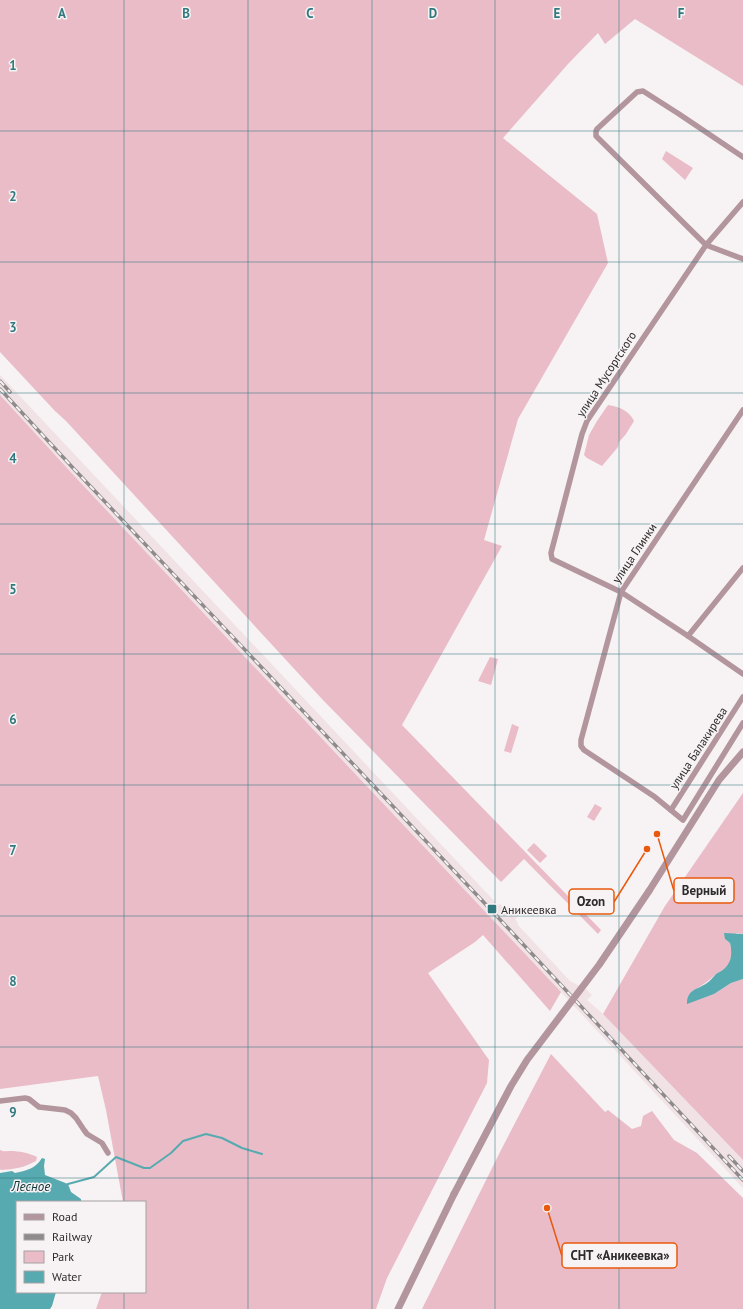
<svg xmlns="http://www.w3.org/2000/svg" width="743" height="1309" font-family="'PT Sans',sans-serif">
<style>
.built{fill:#f0e2e5}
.green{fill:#e9bcc8}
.water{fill:#58aab1}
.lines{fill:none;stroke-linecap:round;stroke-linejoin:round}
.stream{stroke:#58aab1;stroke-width:2}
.minor{stroke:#b3969d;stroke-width:5.5}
.tertiary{stroke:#b3969d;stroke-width:7}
.rail-casing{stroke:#8f8b8c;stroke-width:3.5}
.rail{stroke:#f7f2f3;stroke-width:2;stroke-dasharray:6;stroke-linecap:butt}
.tertiary-bridge{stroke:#b3969d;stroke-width:7}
.grid{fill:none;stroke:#30797f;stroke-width:1;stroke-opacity:0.55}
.poi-dot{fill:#30797f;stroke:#f7f2f3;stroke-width:1.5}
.labels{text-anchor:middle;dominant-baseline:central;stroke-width:3;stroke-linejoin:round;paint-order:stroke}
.street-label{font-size:12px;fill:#2d2b2c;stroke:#f7f2f3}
.poi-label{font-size:12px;fill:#2d2b2c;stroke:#f7f2f3;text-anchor:start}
.water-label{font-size:13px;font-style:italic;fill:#0d3639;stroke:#f7f2f3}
.grid-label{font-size:13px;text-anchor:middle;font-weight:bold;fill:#30797f;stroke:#f7f2f3;stroke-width:3;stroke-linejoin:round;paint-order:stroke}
.leader{fill:none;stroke:#e8590c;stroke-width:1.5}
.callout-dot{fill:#e8590c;stroke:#f7f2f3;stroke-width:1.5}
.callout{fill:#f7f2f3;stroke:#e8590c;stroke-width:1.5}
.callout-label{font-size:13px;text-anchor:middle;font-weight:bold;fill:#2d2b2c}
</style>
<rect width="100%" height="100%" fill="#f7f2f3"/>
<!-- built -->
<path class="built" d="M0,375l498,530 2,-1 5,5 3,-3 10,10 -3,3 3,4 -1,1 53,57 17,9 5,5 -5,5 16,14 140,146v28l-182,-196 -483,-512 -78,-85z"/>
<!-- green -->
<g class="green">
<path d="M0,0h743v86l-108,-67 -30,25 -7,-11 -30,31 -65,74 94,76 11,49 -90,156 -34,121 18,6 -100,179 199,205 -3,4 -74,-75 -23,23 -179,-183 -256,-278 -11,-10 -55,-59z"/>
<path d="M666,151l27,17 -8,12 -23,-21z"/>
<path d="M0,395l78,85 483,512 -11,19 -67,-76 -8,7 -47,31 61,87 -2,23 -100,195 -11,31h-280l6,-17h43v-90h-22l-17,-92 -8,-34 -98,13z"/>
<path d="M608,405c11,2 21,5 26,16l-8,13 -7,8 -1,5 -16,19 -15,-8 -3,-3 5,-20 8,-14z"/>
<path d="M490,657l8,2 -7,26 -13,-4z"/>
<path d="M512,724l7,3 -8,26 -7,-2z"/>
<path d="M743,793v141l-6,-1 -12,6 5,4c2,8 2,19 -4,25 -3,3 -8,4 -11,7 -8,7 -15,12 -24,17l-4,11 27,-9 17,-11 12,-4v181l-140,-146 62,-108z"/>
<path d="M595,804l7,4 -8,13 -7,-4z"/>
<path d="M534,843l13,13 -7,7 -13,-13z"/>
<path d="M551,1054l54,58 3,-2 24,19 9,-3 2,-10 9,-5 22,29 23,13 46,45v111h-321l79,-159z"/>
<path d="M0,1150c4,2 5,1 10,1 9,0 19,2 27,6l-1,4c-13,7 -21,8 -35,9l-1,-1z"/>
</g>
<!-- water -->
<g class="water">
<path d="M724,933l19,1v45l-12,4 -17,11 -27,10c0,-15 10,-14 20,-21 3,-2 6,-6 9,-9 3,-2 8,-4 10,-7 6,-6 6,-16 4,-24l-5,-4z"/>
<path d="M42,1158l3,1 -1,7 1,9 23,9 3,8 10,7v3h-64v90h39l-4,14 -2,3h-50v-136l12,-2 3,2c13,-3 20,-4 27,-15z"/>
</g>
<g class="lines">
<!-- stream -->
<path class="stream" d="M68,1184l26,-7 22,-20 28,11h6l21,-15 12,-12 23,-7 16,4 20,10 20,6"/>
<!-- minor -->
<g class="minor">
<path d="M743,157l-64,-43 -36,-23 -6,1 -40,37 -1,2v5l110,109 37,14"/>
<path d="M743,202l-37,43 -119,176 -5,13 -31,119 1,6 69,33 67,44 55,38"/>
<path d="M743,410l-122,182 -40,148v6l3,4 71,47 28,23 60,-97"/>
<path d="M688,636l55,-68"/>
<path d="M671,810l72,-113"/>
<path d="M0,1101l25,-3 4,1 10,8 26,3 6,3 5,5 8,12 3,4 15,9 6,10"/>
</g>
<!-- tertiary -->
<g class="tertiary">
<path d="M649,891l70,-111 24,-28"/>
<path d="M398,1309l56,-115"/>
</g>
<defs>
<g id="rail">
<path d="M0,381l10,11"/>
<path d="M0,389l74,80 418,442 251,269"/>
<path d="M729,1156l14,15"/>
</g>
</defs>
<!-- rail casing -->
<use href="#rail" class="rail-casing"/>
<!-- rail -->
<use href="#rail" class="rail"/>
<!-- tertiary-bridge -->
<path class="tertiary-bridge" d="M454,1194l57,-108 16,-26 72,-95 50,-74"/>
</g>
<!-- grid -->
<path class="grid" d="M124,0v1202M248,0v1309M372,0v1309M495,0v1309M619,0v1309M0,131h743M0,262h743M0,393h743M0,524h743M0,654h743M0,785h743M0,916h743M0,1047h743M0,1178h743M124,1292v17"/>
<!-- markers -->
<rect class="poi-dot" x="487" y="904" width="10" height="10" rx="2"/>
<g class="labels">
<!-- street labels -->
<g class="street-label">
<text transform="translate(606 374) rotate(-57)">улица Мусоргского</text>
<text transform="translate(634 553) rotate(-56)">улица Глинки</text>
<text transform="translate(698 748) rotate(-57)">улица Балакирева</text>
</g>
<!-- poi labels -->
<g class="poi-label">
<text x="501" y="909">Аникеевка</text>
</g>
<!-- water labels -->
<g class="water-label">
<text x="31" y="1186">Лесное</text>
</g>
</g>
<g class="grid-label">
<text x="62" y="18">A</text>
<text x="186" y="18">B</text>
<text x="310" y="18">C</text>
<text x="433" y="18">D</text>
<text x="557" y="18">E</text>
<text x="681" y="18">F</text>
<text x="13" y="70">1</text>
<text x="13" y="201">2</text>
<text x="13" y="332">3</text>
<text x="13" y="463">4</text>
<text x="13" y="594">5</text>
<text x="13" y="724">6</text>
<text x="13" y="855">7</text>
<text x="13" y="986">8</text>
<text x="13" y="1117">9</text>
</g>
<!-- callouts -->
<path class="leader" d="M657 834L674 891M647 849L614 902M547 1208L562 1256"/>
<g class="callout-dot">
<circle cx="657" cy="834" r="4"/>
<circle cx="647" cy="849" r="4"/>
<circle cx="547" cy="1208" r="4"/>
</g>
<g class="callout">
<rect x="674" y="878" width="60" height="25" rx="4"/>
<rect x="569" y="889" width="45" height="25" rx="4"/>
<rect x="562" y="1243" width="115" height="25" rx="4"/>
</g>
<g class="callout-label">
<text x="704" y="895">Верный</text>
<text x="591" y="906">Ozon</text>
<text x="620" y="1260">СНТ «Аникеевка»</text>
</g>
<!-- legend -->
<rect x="16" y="1201" width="130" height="92" fill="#f7f2f3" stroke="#a6a2a3"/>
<rect x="24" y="1214" width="20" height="6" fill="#b3969d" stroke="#a6a2a3"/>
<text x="52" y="1221" font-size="12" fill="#2d2b2c">Road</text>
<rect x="24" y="1234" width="20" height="6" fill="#8f8b8c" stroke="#a6a2a3"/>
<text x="52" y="1241" font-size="12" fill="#2d2b2c">Railway</text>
<rect x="24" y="1251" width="20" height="12" fill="#e9bcc8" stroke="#a6a2a3"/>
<text x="52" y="1261" font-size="12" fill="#2d2b2c">Park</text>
<rect x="24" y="1271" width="20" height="12" fill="#58aab1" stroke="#a6a2a3"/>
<text x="52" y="1281" font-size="12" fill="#2d2b2c">Water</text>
</svg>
